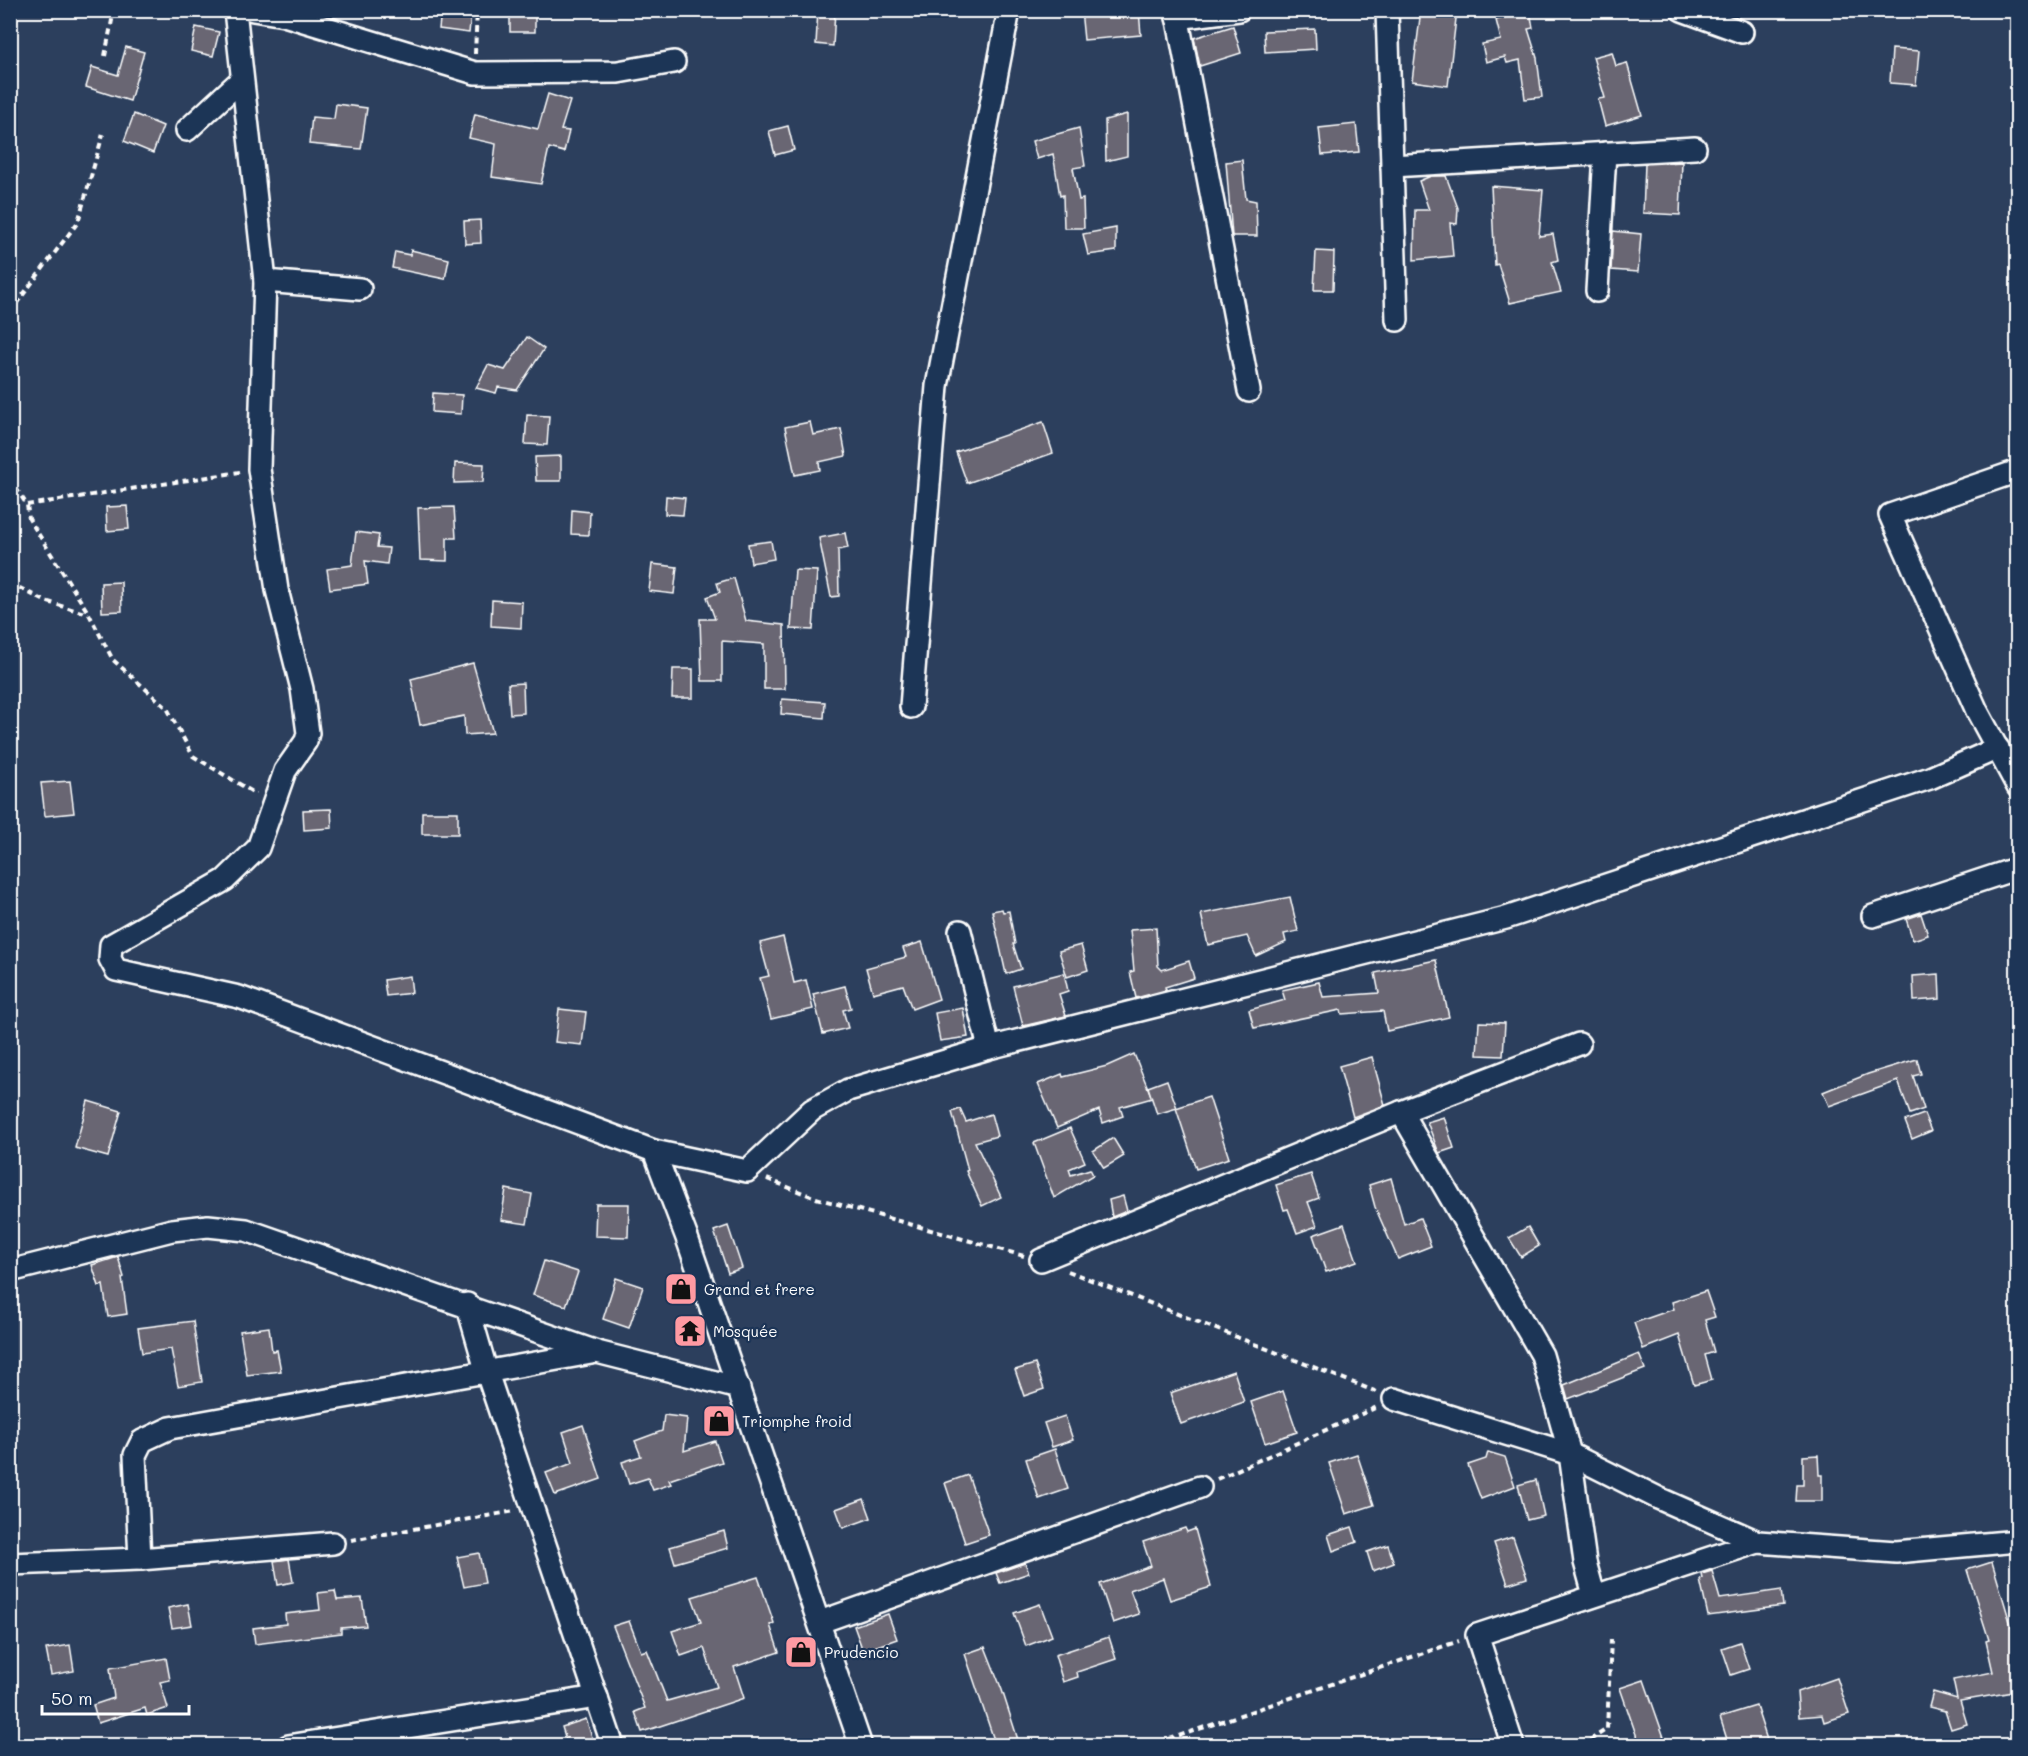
<svg xmlns="http://www.w3.org/2000/svg" width="2028" height="1756" font-family="Mali,sans-serif">
<style>
.building{fill:#696673;stroke:#fff;stroke-width:1.5}
.lines{fill:none;stroke-linecap:round;stroke-linejoin:round}
.street-casing{stroke:#fff;stroke-width:26}
.path{stroke:#fff;stroke-width:4;stroke-dasharray:6 4.5;stroke-linecap:butt}
.street{stroke:#1d3557;stroke-width:21}
.labels{text-anchor:middle;dominant-baseline:central;stroke-width:4.5;stroke-linejoin:round;paint-order:stroke}
.poi-label{font-size:15px;fill:#fff;stroke:#1d3557;text-anchor:start}
</style>
<rect width="100%" height="100%" fill="#2c3f5d"/>
<filter id="ink" filterUnits="userSpaceOnUse"><feTurbulence type="fractalNoise" baseFrequency=".0167" numOctaves="2"/><feDisplacementMap in="SourceGraphic" scale="12" xChannelSelector="R" yChannelSelector="G"/><feConvolveMatrix kernelMatrix="1 2 1 2 8 2 1 2 1" color-interpolation-filters="sRGB"/></filter>
<g filter="url(#ink)">
<!-- building -->
<g class="building">
<path d="M441,10l30,3 -2,20 -30,-4z"/>
<rect x="510" y="10" width="25" height="22"/>
<path d="M818,10h17l-2,36 -17,-2z"/>
<path d="M1081,10h58l2,25 -57,5z"/>
<path d="M1421,10h36l-9,76 -36,-5z"/>
<path d="M1530,11l3,17 -5,1 9,29 5,39 -17,2 -5,-39 -13,3 -2,-6 -19,5 -4,-18 19,-4 -5,-20z"/>
<path d="M1233,26l8,27 -41,13 -6,-28z"/>
<path d="M196,27l23,5 -6,24 -22,-5z"/>
<path d="M1315,29l1,20 -51,3 -1,-21z"/>
<path d="M126,47l18,5 -14,49 -44,-14 6,-20 26,8z"/>
<path d="M1892,49l27,2 -3,34 -26,-2z"/>
<path d="M1612,52l4,14 11,-3 15,52 -37,11 -7,-27 7,-1 -12,-41z"/>
<path d="M548,94l22,7 -9,29 8,1 -5,21 -15,-4 -8,36 -49,-7 4,-33 -27,-6 6,-24 63,15z"/>
<path d="M336,104l31,4 -6,41 -52,-5 3,-27 22,2z"/>
<path d="M134,114l29,12 -10,27 -29,-12z"/>
<path d="M1127,114v42l-21,5 -1,-41z"/>
<path d="M1356,124l3,28 -37,3 -3,-27z"/>
<path d="M788,126l6,24 -19,5 -6,-24z"/>
<path d="M1079,128l6,38 -12,2 6,32 4,-1 1,29h-20l-1,-33 -3,1 -7,-42 -16,5 -5,-18z"/>
<path d="M1242,160l4,39 10,2 1,35h-25l-6,-74z"/>
<path d="M1682,162l-2,53 -37,-2 2,-49z"/>
<path d="M1431,176h15l12,32 -1,16 -7,-1 3,33 -39,4 1,-50h14l-10,-29z"/>
<path d="M1491,186l52,4 -4,46 14,-2 5,26 -6,2 9,30 -51,11 -12,-39 -3,1z"/>
<path d="M480,220l1,23 -16,1 -1,-23z"/>
<path d="M1116,228v23l-28,4 -5,-21z"/>
<path d="M1613,231l28,3 -3,38 -27,-2z"/>
<path d="M411,250l38,9 -4,20 -53,-11 3,-16 15,3z"/>
<path d="M1316,251l18,1 -1,38h-19z"/>
<path d="M527,337l17,12 -27,41 -19,-3 -2,6 -20,-5 12,-23 17,5z"/>
<path d="M433,393l29,2 -1,19 -29,-2z"/>
<path d="M527,415l22,1 -2,29 -22,-1z"/>
<path d="M810,422l3,13 28,-6 5,27 -27,6 1,8 -25,5 -10,-48z"/>
<path d="M1043,422l10,31 -86,30 -11,-31z"/>
<path d="M561,456v25h-25l-1,-24z"/>
<path d="M455,463l29,1 -1,18 -29,1z"/>
<path d="M666,496l19,2 -2,17 -18,-1z"/>
<path d="M127,506l2,23 -22,2 -1,-24z"/>
<path d="M454,507l2,31h-9v23l-27,-1 -2,-52z"/>
<path d="M572,510l18,2 -1,23 -18,-1z"/>
<path d="M356,532l23,3 -2,12 12,1 -2,16 -22,-3 3,23 -38,5 -3,-20 25,-4z"/>
<path d="M845,533l3,15 -10,2 1,46 -8,1 -12,-59z"/>
<path d="M771,541l3,18 -23,4 -3,-19z"/>
<path d="M652,564l25,3 -3,27 -25,-3z"/>
<path d="M795,570l22,1 -4,59 -22,-1z"/>
<path d="M734,578l12,43 38,4 1,64h-21v-45l-42,-3v40h-20l-2,-62h15l-8,-22 13,-5 -3,-9z"/>
<path d="M121,582l1,29 -20,1 -1,-29z"/>
<path d="M492,600l30,2 -1,26 -30,-2z"/>
<path d="M473,663l20,70 -28,2 -1,-19 -44,9 -9,-46z"/>
<path d="M673,669h20v29h-21z"/>
<path d="M523,683l1,30 -14,1 -2,-30z"/>
<path d="M782,699l43,3 -1,16 -43,-4z"/>
<path d="M70,781l4,32 -29,3 -4,-33z"/>
<path d="M331,809l1,19 -28,2 -1,-20z"/>
<rect x="422" y="812" width="36" height="22"/>
<path d="M1290,897l8,34 -14,3 2,8 -30,14 -9,-20 -39,9 -7,-31z"/>
<path d="M1002,909l1,3 6,-1 6,33h-2l8,25 -15,5 -14,-63z"/>
<path d="M1921,914l7,21 -15,5 -7,-21z"/>
<path d="M1156,928l2,38 4,4 27,-9 5,17 -29,9 1,3 -30,8 -6,-26 4,-1 -4,-41z"/>
<path d="M783,937l11,46 12,-3 7,29 -42,10 -11,-41 9,-2 -9,-33z"/>
<path d="M922,942l17,57 -27,10 -9,-24 -30,8 -7,-25 40,-11 -3,-9z"/>
<path d="M1081,945l7,25 -21,7 -8,-26z"/>
<path d="M1436,960l13,57 -62,14 -4,-20 -41,3 -1,-4 -87,18 -5,-18 36,-10 -3,-10 37,-8 4,15 56,-4 -4,-20z"/>
<path d="M1064,973l4,18 -9,3 7,22 -43,10 -10,-40z"/>
<path d="M1939,974l1,25 -26,2 -1,-25z"/>
<path d="M410,976l2,17 -26,3 -2,-16z"/>
<path d="M845,986l6,22 -8,2 5,18 -25,6 -10,-40z"/>
<path d="M963,1008l5,29 -28,4 -5,-28z"/>
<path d="M559,1009l27,3 -4,33 -27,-3z"/>
<path d="M1479,1022l26,1 -2,33 -26,-1z"/>
<path d="M1134,1054l18,44 -32,9 3,9 -20,7 -4,-13 -42,18 -19,-44 24,-10 1,3 44,-11z"/>
<path d="M1372,1057l13,48 -32,12 -14,-51z"/>
<path d="M1917,1059l4,15 -8,2 11,33 -14,5 -12,-33 -69,25 -6,-14 45,-18z"/>
<path d="M1167,1080l10,28 -20,6 -9,-27z"/>
<path d="M1209,1097l20,61 -33,11 -20,-61z"/>
<path d="M88,1101l33,10 -13,46 -33,-9z"/>
<path d="M960,1109l6,13 25,-8 6,22 -22,6 26,55 -19,9 -16,-35 2,-1 -16,-58z"/>
<path d="M1924,1114l7,17 -19,8 -7,-18z"/>
<path d="M1444,1117l10,31 -15,5 -12,-31z"/>
<path d="M1070,1128l15,34 -16,7 2,6 19,-6 3,6 -39,23 -20,-55z"/>
<path d="M1113,1138l11,18 -20,12 -11,-17z"/>
<path d="M1311,1174l8,24 -11,4 9,24 -20,7 -9,-24 -4,1 -8,-25z"/>
<path d="M1391,1178l13,46 16,-6 11,28 -33,13 -23,-52 -6,-22z"/>
<path d="M506,1189l26,5 -5,30 -26,-4z"/>
<path d="M1123,1196l4,15 -15,6 -3,-17z"/>
<path d="M596,1204h33l-1,33 -33,-1z"/>
<path d="M1344,1224l13,37 -31,11 -13,-37z"/>
<path d="M728,1226l14,42 -14,5 -14,-42z"/>
<path d="M1528,1227l11,19 -18,11 -12,-19z"/>
<path d="M118,1257l6,20 -2,1 5,36 -19,3 -5,-32 -4,1 -7,-21z"/>
<path d="M544,1261l34,11 -12,34 -33,-11z"/>
<path d="M616,1278l27,9 -14,41 -26,-9z"/>
<path d="M1706,1291l9,26 -10,3 9,32 -9,3 7,25 -18,5 -15,-50 -36,14 -9,-26 40,-14 -2,-7z"/>
<path d="M193,1321l9,61 -24,4 -7,-37 -29,4 -4,-25z"/>
<path d="M269,1327l3,24 5,-1 4,21 -34,4 -7,-44z"/>
<path d="M1639,1354l6,15 -77,30 -4,-14z"/>
<path d="M1035,1364l9,25 -20,7 -9,-26z"/>
<path d="M1234,1371l10,31 -63,22 -11,-31z"/>
<path d="M1283,1391l14,41 -32,11 -14,-41z"/>
<path d="M664,1415l23,3 -3,33 31,-10 7,21 -53,18 2,4 -18,6 -5,-12 -19,6 -7,-22 19,-6 -6,-15 27,-10z"/>
<path d="M1065,1416l8,24 -21,7 -8,-24z"/>
<path d="M583,1425l18,54 -46,16 -9,-22 27,-10 -10,-31z"/>
<path d="M1055,1449l13,40 -29,10 -13,-40z"/>
<path d="M1488,1452l17,5 10,29 -34,13 -13,-34 18,-6z"/>
<path d="M1357,1454l17,51 -28,9 -17,-51z"/>
<path d="M1818,1455l1,20h3v26h-26l1,-16h6v-29z"/>
<path d="M968,1475l21,60 -24,8 -20,-60z"/>
<path d="M1536,1480l8,36 -17,4 -9,-35z"/>
<path d="M864,1499l7,19 -28,10 -7,-19z"/>
<path d="M1352,1527l5,15 -24,9 -5,-16z"/>
<path d="M1185,1528l2,4 8,-3 16,58 -41,13 -7,-22 -33,12 9,24 -26,9 -13,-39 51,-18 -8,-24z"/>
<path d="M724,1531l4,17 -53,15 -5,-16z"/>
<path d="M1513,1537l14,41 -19,6 -14,-41z"/>
<path d="M1388,1545l6,18 -21,8 -6,-19z"/>
<path d="M479,1553l6,30 -21,4 -7,-30z"/>
<path d="M289,1559l4,23 -15,3 -4,-24z"/>
<path d="M1992,1562l21,70 5,-1v60l-58,10 7,23 -16,5 -6,-18 -16,-4 4,-15 24,7 -4,-19 40,-8 -7,-31 3,-1 -22,-70z"/>
<path d="M1025,1563l4,10 -29,10 -4,-10z"/>
<path d="M1712,1571l8,28 61,-9 2,16 -75,10 -8,-36 3,-1 -1,-5z"/>
<path d="M758,1577l16,46 -4,2 9,27 -45,15 10,31 -102,34 -7,-20 10,-4 -32,-82 16,-5 12,31 6,-2 20,51 50,-14 -13,-39 -23,8 -9,-25 29,-9 -9,-25z"/>
<path d="M335,1591l2,9 25,-2 4,28 -25,2v5l-86,11 -2,-16 33,-4 -1,-10 35,-4 -2,-17z"/>
<path d="M188,1604l4,21 -20,3 -4,-20z"/>
<path d="M1040,1604l12,32 -26,10 -12,-33z"/>
<path d="M888,1614l9,25 -34,12 -9,-25z"/>
<path d="M1109,1637l7,22 -39,13 1,5 -15,5 -8,-27z"/>
<path d="M1740,1642l9,27 -18,6 -9,-27z"/>
<path d="M70,1645l4,26 -23,4 -5,-26z"/>
<path d="M985,1647l17,43 18,56h-24l-31,-92z"/>
<path d="M166,1658l4,22 -10,2 8,26 -21,7 -2,-7 -47,15 -5,-18 21,-7 -4,-30z"/>
<path d="M1837,1678l12,36 -25,8 -2,-7 -23,2 -2,-25z"/>
<path d="M1644,1680l23,66h-27l-20,-58z"/>
<path d="M1756,1706l13,40h-40l-9,-29z"/>
<path d="M586,1719l9,27h-27l-6,-19z"/>
</g>
<g class="lines">
<defs>
<g id="street">
<path d="M235,10l30,271 -6,188 18,121 25,99 6,44 -2,8 -21,30 -27,77 -33,32 -114,65 -1,14 6,11 123,27 415,154 93,20 65,-61 36,-20 141,-42 517,-130 424,-140 68,-30"/>
<path d="M253,10l31,5 191,58 143,-1 56,-10"/>
<path d="M1176,10l73,381"/>
<path d="M1387,10l10,310"/>
<path d="M1682,10l60,22"/>
<path d="M1177,18l62,-8"/>
<path d="M187,130l54,-50"/>
<path d="M1392,166l303,-18"/>
<path d="M265,281l95,8"/>
<path d="M1597,291l8,-138"/>
<path d="M2018,471l-128,44 87,196 41,76"/>
<path d="M911,707l26,-321 72,-376"/>
<path d="M1873,916l145,-48"/>
<path d="M960,931l29,117"/>
<path d="M1401,1112l141,243 28,99 15,108 9,33"/>
<path d="M654,1151l33,87 174,508"/>
<path d="M1041,1260l360,-148 178,-68"/>
<path d="M10,1271l162,-41 36,-4 38,4 351,122 142,36"/>
<path d="M467,1304l20,69 126,373"/>
<path d="M1394,1399l176,55 88,44 100,44 138,10 122,-11"/>
<path d="M140,1559l-5,-104 7,-14 28,-13 427,-76"/>
<path d="M10,1564l130,-5 193,-16"/>
<path d="M820,1622l380,-135"/>
<path d="M288,1746l309,-49"/>
<path d="M1513,1746l-36,-111 281,-93"/>
</g>
</defs>
<!-- street casing -->
<use href="#street" class="street-casing"/>
<!-- path -->
<g class="path">
<path d="M475,54l2,-44"/>
<path d="M105,56l9,-46"/>
<path d="M10,312l68,-90 25,-88"/>
<path d="M10,479l17,26 2,14 60,95 24,46 54,48 26,48 63,38"/>
<path d="M27,505l213,-33"/>
<path d="M10,583l35,18 43,13"/>
<path d="M767,1179l49,19 208,58"/>
<path d="M1068,1271l309,121"/>
<path d="M1217,1479l160,-72"/>
<path d="M351,1540l164,-29"/>
<path d="M1149,1746l310,-105"/>
<path d="M1581,1746l26,-17 4,-90"/>
</g>
<!-- street -->
<use href="#street" class="street"/>
</g>
</g>
<!-- icons -->
<defs>
<symbol id="shop-square" viewBox="-11 -11 22 22"><rect x="-9" y="-9" width="18" height="18" rx="4" fill="#ff9aa2" stroke="#1d3557"/><path d="M-5-2.5h2.3a2.7 3.5 0 0 1 5.4 0H5L5.5 6h-11ZM-1.5-2.5h3a1.5 2.3 0 0 0-3 0Z" fill="#111"/></symbol>
<symbol id="temple-square" viewBox="-11 -11 22 22"><rect x="-9" y="-9" width="18" height="18" rx="4" fill="#ff9aa2" stroke="#1d3557"/><path d="M0-6L5-2H3V0L6.5 2.5H4V6H1.5V3h-3V6H-4V2.5H-6.5L-3 0V-2H-5Z" fill="#111"/></symbol>
</defs>
<g fill-rule="evenodd">
<use href="#shop-square" x="662" y="1270" width="38" height="38"/>
<use href="#temple-square" x="671" y="1312" width="38" height="38"/>
<use href="#shop-square" x="700" y="1402" width="38" height="38"/>
<use href="#shop-square" x="782" y="1633" width="38" height="38"/>
</g>
<g class="labels">
<!-- poi labels -->
<g class="poi-label">
<text x="704" y="1289">Grand et frere</text>
<text x="713" y="1331">Mosquée</text>
<text x="742" y="1421">Triomphe froid</text>
<text x="824" y="1652">Prudencio</text>
</g>
</g>
<!-- margin -->
<rect width="2028" height="1756" fill="none" stroke="#1d3557" stroke-width="36"/>
<rect x="18" y="18" width="1992" height="1720" fill="none" stroke="#fff" stroke-width="2" filter="url(#ink)"/>
<!-- scale -->
<path d="M42 1705v9h147v-9" fill="none" stroke="#ffffff" stroke-width="3"/>
<text x="51" y="1705" font-size="18" fill="#ffffff" stroke="#1d3557" stroke-width="4.5" paint-order="stroke">50 m</text>
</svg>
